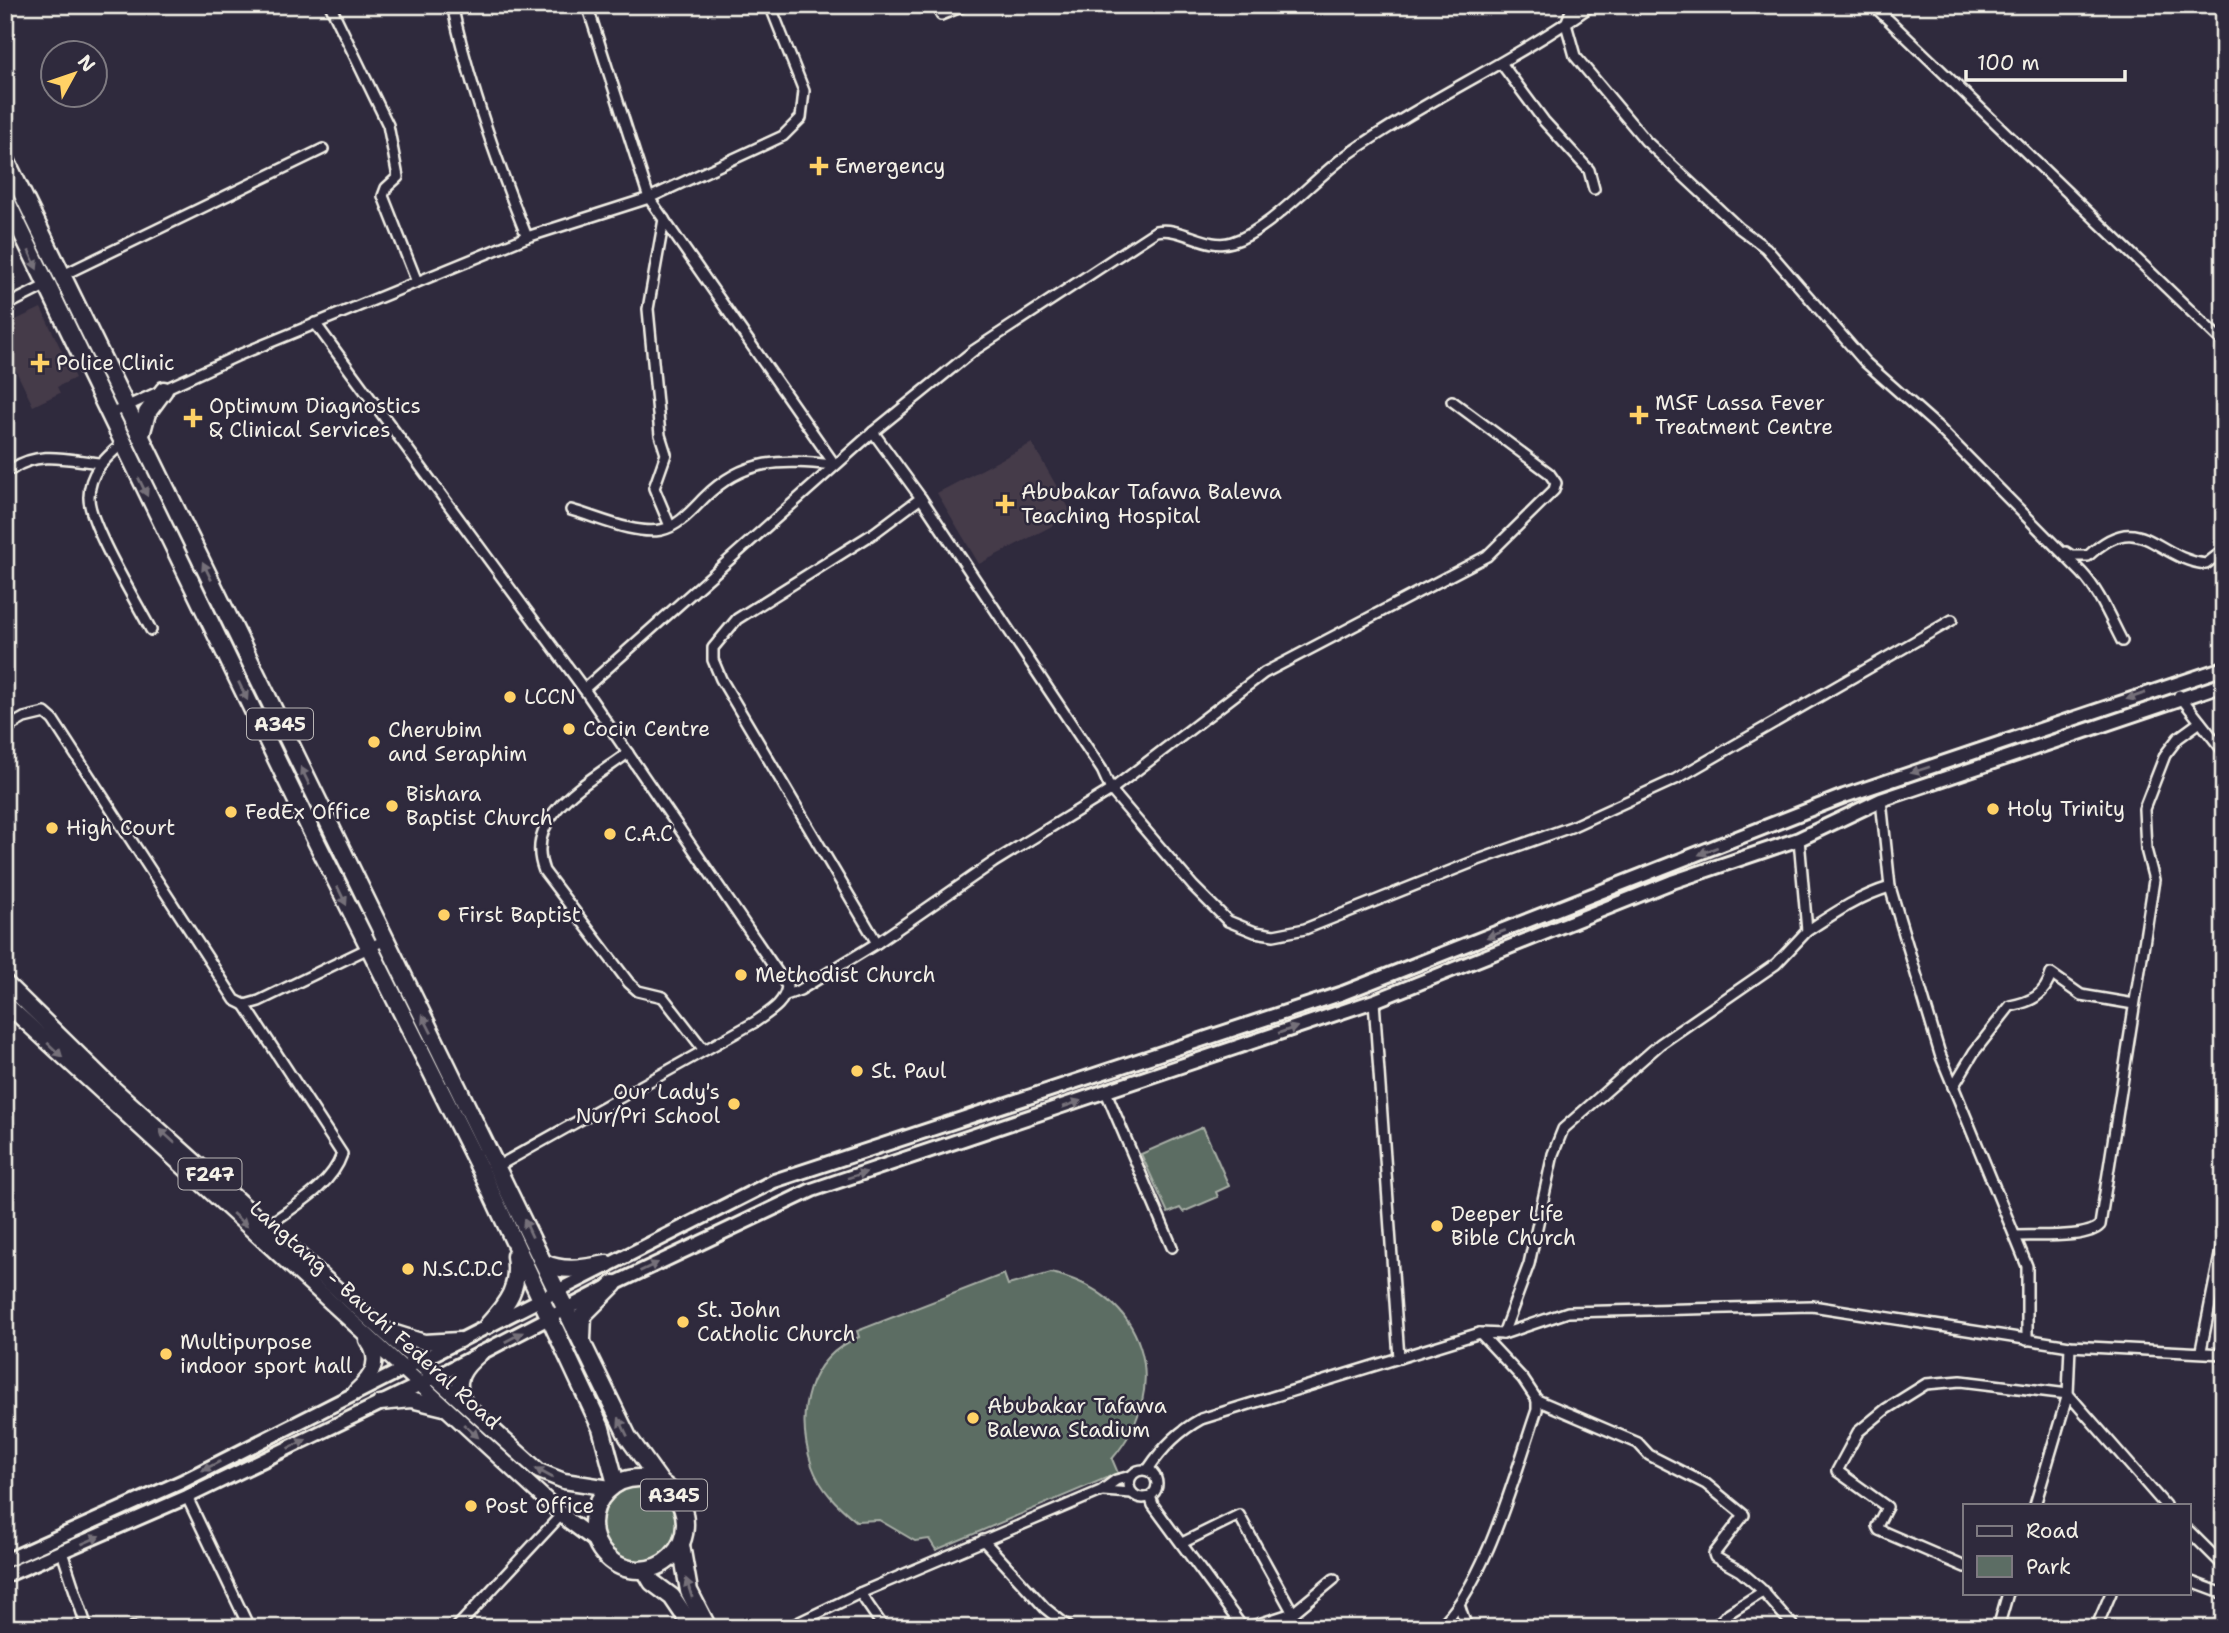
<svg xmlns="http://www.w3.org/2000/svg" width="2229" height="1633" font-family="'Shantell Sans',sans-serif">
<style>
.built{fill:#443a49}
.green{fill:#5c6d64;stroke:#a8afa6;stroke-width:2}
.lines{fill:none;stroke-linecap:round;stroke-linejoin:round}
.street-casing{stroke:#f4f1e8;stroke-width:14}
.secondary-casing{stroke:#f4f1e8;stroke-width:18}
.primary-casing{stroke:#f4f1e8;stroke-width:19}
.highway-casing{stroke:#f4f1e8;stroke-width:21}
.street{stroke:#2f2a3d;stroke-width:9}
.secondary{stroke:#2f2a3d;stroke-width:12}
.primary{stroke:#2f2a3d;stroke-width:14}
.highway{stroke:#2f2a3d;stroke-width:16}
.oneway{fill:#747079}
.poi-dot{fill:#ffd166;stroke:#2f2a3d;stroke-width:2.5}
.labels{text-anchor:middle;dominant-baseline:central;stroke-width:5;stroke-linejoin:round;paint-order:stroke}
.shield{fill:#2f2a3d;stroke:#b9b5b5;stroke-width:2}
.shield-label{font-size:19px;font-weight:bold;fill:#f4f1e8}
.poi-label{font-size:21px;fill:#f4f1e8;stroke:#2f2a3d;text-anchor:start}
.street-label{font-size:21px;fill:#f4f1e8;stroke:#2f2a3d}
</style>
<rect width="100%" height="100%" fill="#2f2a3d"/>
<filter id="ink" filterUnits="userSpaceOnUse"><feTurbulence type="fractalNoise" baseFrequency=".0143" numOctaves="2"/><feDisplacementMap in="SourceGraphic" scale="14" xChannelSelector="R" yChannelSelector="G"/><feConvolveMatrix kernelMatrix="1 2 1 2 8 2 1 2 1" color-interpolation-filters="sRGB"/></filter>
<g filter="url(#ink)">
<!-- built -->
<g class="built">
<path d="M41,308l34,70 -18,9 3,6 -27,13 -28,-58v-23z"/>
<path d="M1032,443l41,72 -94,49 -42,-71z"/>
</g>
<!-- green -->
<g class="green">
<path d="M1203,1127l26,59 -13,6 2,5 -35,15 -3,-4 -12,5 -27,-59z"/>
<path d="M1051,1273c94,20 123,114 61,186l6,14 -182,77 -7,-11 -14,2 -36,-21 -23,1c-18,-15 -36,-32 -44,-55 -17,-52 -6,-107 47,-129l-2,-6 147,-57 4,11z"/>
<circle cx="638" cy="1523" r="40"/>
</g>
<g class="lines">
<defs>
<g id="street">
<path d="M330,5l58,120 10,52 -12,11 -3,8 34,86"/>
<path d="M452,5c17,79 45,158 75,232"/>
<path d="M587,5l62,193 186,267"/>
<path d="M1573,5l-7,19 9,32 71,85 93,87 27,20 99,114 71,63 146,148c17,18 28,45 40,68"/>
<path d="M1873,5l351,338"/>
<path d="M941,15l25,-10"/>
<path d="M1501,63l43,58 45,49 5,19"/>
<path d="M664,219l-16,90 12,126 6,19 -12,34 16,38"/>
<path d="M63,275l260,-126"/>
<path d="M5,306l40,-20"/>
<path d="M315,323l269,366 203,297c-2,18 -18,26 -32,36l-257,144"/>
<path d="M108,415l131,-60 288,-118 122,-39 134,-62 18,-18 3,-27 -34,-86"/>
<path d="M873,432l48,66 181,272 9,20 82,96 35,35 27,11 19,3 31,-6 173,-69 93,-33 105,-48 276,-159"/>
<path d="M122,444c-17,14 -33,29 -33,53 -1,26 48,106 62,133"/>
<path d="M5,465l7,4c27,-19 57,-9 88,-6"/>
<path d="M571,510c26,7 63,25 90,20 17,-3 32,-21 43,-32 41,-41 78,-38 131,-33"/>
<path d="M2066,552l6,4h16c53,-50 67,3 118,8l18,-14"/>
<path d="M584,689l289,-257 100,-81 183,-120c27,-5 50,19 76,11 37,-11 81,-63 115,-87 78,-55 167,-94 245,-150"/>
<path d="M2179,695l45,57"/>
<path d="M5,729l19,-11 21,-5 8,7 182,280 10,5 14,-4 126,-61"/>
<path d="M628,753c-37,28 -106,62 -84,118l85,112 9,8 25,6 41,53"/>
<path d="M1881,800l9,87 50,167 87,212v74"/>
<path d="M1807,931c26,-17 52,-35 83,-44"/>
<path d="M877,943l-156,-264 -8,-19v-12l24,-29 137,-86 47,-35"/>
<path d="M786,995l14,-5 77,-47 117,-81 117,-72 153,-117 223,-117 67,-66 2,-7 -7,-10 -97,-72"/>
<path d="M1374,1001l25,357"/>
<path d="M245,1005l97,149c-11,33 -48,52 -75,72"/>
<path d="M1953,1087l21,-35 36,-46c20,-4 35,-10 41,-32l30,21 53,9"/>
<path d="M1106,1092l66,155"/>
<path d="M2017,1236c19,-1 71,3 83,-11l54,-345 -8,-31 -2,-40 21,-54 13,-17 22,-16"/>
<path d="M1480,1333l43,46 14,21 101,43 11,12 57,29 38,31 -30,39 1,3 25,14 20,17 35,40"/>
<path d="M1503,1334l26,-70 24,-110 10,-25 97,-85 116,-80 31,-33 -8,-92"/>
<path d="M2201,1350l23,-115"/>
<circle cx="1143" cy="1484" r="14"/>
<path d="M1155,1476l-6,-8c14,-21 30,-37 52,-49l279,-86 23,1 65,-22 244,-6 258,40 154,8"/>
<path d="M1103,1491l29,2"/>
<path d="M1150,1496l3,9 90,123"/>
<path d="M187,1497l60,126"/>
<path d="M2035,1505l33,-111 2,-48"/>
<path d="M2189,1531l35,35"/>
<path d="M983,1540l62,68 25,20"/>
<path d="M1182,1543l57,-28 54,98"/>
<path d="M62,1552l25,76"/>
<path d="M1965,1567l-86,-37 -2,-4 10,-19 -50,-36 21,-39 28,-23 40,-25 35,-3 107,13 97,111"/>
<path d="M2189,1581l35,13"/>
<path d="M860,1593l24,35"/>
<path d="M1459,1604l8,24"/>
<path d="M133,1627v1"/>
<path d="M456,1628l106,-114"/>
<path d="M787,1628l73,-35 241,-102 15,-11 15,-4"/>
<path d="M1246,1628l47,-15 41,-34"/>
<path d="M1438,1628c47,-40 78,-158 99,-218v-10"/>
<path d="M1713,1628l16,-15 35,-22"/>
<path d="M1998,1628l10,-35"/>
<path d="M2096,1628l15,-35"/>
</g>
<g id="secondary">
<path d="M5,1561l176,-79 593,-301 569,-188 501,-197 380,-128"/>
<path d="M5,1576l182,-79 248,-120 179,-93 198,-94 562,-189 298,-119 127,-43 82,-39 343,-116"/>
</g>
<g id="primary">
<path d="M5,982l106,104 428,385 25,10 46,7"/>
<path d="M5,1003l564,518 27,20"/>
<path d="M389,1331l35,11 35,-2"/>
<path d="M356,1391c17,-15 26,-31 11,-51"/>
<path d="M380,1403l31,-3 33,8"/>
<path d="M465,1403c-12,-22 -2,-35 15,-49"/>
</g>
<g id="highway">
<path d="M5,158l623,1279 33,46"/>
<path d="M5,198l312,645 166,332 118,253 15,56"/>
<path d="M141,435l6,-22 17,-23"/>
<path d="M544,1263c21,10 40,5 63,1"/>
<path d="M488,1325c20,-22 32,-38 27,-69"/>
<path d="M582,1339l1,-24 31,-31"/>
<circle cx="639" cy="1524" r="46"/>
<path d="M681,1545l8,46 19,37"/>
<path d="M645,1570l7,12 20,15 21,31"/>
</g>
</defs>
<!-- street casing -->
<use href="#street" class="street-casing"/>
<!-- secondary casing -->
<use href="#secondary" class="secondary-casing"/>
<!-- primary casing -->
<use href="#primary" class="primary-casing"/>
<!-- highway casing -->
<use href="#highway" class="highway-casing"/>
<!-- street -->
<use href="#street" class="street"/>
<!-- secondary -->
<use href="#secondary" class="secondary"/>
<!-- primary -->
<use href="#primary" class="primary"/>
<!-- highway -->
<use href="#highway" class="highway"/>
</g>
<!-- one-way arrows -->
<defs><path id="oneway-solid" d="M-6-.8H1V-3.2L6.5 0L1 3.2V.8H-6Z" transform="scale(1.75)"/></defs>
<g class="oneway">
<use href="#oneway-solid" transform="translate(33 260) rotate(66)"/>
<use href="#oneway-solid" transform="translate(143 487) rotate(64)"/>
<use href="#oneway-solid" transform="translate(207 571) rotate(-116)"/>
<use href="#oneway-solid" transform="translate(243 691) rotate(64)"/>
<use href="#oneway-solid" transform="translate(2136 696) rotate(161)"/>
<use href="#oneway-solid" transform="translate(1920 770) rotate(162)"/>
<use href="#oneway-solid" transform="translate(305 776) rotate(-116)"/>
<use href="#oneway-solid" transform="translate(1708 851) rotate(158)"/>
<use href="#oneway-solid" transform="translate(342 896) rotate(64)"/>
<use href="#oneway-solid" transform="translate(1496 934) rotate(159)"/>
<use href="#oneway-solid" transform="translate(427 1024) rotate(-117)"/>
<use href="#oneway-solid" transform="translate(1288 1030) rotate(-19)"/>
<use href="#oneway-solid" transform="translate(55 1050) rotate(43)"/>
<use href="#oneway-solid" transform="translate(1072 1104) rotate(-19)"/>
<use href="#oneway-solid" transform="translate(167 1136) rotate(-138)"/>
<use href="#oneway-solid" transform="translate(857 1175) rotate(-18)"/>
<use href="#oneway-solid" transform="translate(240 1220) rotate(42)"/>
<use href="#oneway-solid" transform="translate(528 1228) rotate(-115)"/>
<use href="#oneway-solid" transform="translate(649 1267) rotate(-26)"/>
<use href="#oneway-solid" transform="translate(514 1337) rotate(-28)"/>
<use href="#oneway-solid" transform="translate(623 1427) rotate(-116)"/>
<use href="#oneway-solid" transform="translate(471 1431) rotate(42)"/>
<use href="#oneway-solid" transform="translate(297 1444) rotate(-26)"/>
<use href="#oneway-solid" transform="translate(211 1466) rotate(153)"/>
<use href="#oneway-solid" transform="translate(544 1473) rotate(-151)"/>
<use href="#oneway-solid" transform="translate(91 1540) rotate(-24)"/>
<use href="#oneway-solid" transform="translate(689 1588) rotate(-108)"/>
</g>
</g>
<!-- markers -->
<g class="poi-dot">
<path d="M815.5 155.5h7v7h7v7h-7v7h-7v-7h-7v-7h7z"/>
<path d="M36.5 352.5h7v7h7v7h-7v7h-7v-7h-7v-7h7z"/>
<path d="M1635.5 404.5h7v7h7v7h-7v7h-7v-7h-7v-7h7z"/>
<path d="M189.5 407.5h7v7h7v7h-7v7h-7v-7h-7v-7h7z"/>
<path d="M1001.5 493.5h7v7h7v7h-7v7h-7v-7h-7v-7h7z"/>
<circle cx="510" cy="697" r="7"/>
<circle cx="569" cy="729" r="7"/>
<circle cx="374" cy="742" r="7"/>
<circle cx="392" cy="806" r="7"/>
<circle cx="1993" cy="809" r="7"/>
<circle cx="231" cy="812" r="7"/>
<circle cx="52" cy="828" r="7"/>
<circle cx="610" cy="834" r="7"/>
<circle cx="444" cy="915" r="7"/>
<circle cx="741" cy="975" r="7"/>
<circle cx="857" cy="1071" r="7"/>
<circle cx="734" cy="1104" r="7"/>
<circle cx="1437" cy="1226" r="7"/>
<circle cx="408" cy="1269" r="7"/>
<circle cx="683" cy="1322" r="7"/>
<circle cx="166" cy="1354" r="7"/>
<circle cx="973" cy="1418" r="7"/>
<circle cx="471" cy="1506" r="7"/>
</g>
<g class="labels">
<!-- shield labels -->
<g class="shield">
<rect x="247" y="708.5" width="66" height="31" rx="5"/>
<rect x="178.5" y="1158.5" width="63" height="31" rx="5"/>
<rect x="641" y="1479.5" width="66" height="31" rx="5"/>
</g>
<g class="shield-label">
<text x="280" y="724">A345</text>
<text x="210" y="1174">F247</text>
<text x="674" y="1495">A345</text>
</g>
<!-- poi labels -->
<g class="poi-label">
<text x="835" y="166">Emergency</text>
<text x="56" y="363">Police Clinic</text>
<text x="1655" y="403">MSF Lassa Fever<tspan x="1655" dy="24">Treatment Centre</tspan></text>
<text x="209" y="406">Optimum Diagnostics<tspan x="209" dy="24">&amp; Clinical Services</tspan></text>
<text x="1021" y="492">Abubakar Tafawa Balewa<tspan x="1021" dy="24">Teaching Hospital</tspan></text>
<text x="524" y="697">LCCN</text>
<text x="583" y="729">Cocin Centre</text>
<text x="388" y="730">Cherubim<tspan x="388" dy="24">and Seraphim</tspan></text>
<text x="406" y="794">Bishara<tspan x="406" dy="24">Baptist Church</tspan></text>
<text x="2007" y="809">Holy Trinity</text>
<text x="245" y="812">FedEx Office</text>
<text x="66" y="828">High Court</text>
<text x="624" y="834">C.A.C</text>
<text x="458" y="915">First Baptist</text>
<text x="755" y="975">Methodist Church</text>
<text x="871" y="1071">St. Paul</text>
<text x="720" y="1092" text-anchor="end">Our Lady's<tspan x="720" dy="24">Nur/Pri School</tspan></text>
<text x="1451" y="1214">Deeper Life<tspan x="1451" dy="24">Bible Church</tspan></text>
<text x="422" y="1269">N.S.C.D.C</text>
<text x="697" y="1310">St. John<tspan x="697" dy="24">Catholic Church</tspan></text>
<text x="180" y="1342">Multipurpose<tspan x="180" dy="24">indoor sport hall</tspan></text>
<text x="987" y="1406">Abubakar Tafawa<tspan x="987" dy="24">Balewa Stadium</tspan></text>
<text x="485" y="1506">Post Office</text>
</g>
<!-- street labels -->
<g class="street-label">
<text transform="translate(375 1315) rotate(42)">Langtang - Bauchi Federal Road</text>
</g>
</g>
<!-- margin -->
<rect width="2229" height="1633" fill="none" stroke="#2f2a3d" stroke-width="28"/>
<rect x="14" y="14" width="2201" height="1605" fill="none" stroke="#f4f1e8" stroke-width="2.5" filter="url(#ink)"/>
<!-- legend -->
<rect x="1963" y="1504" width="228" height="91" fill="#2f2a3d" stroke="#7e7a81" stroke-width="2"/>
<rect x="1977" y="1526" width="35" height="10" fill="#2f2a3d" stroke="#7e7a81" stroke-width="2"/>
<text x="2026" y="1538" font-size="21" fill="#f4f1e8">Road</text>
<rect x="1977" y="1556" width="35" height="21" fill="#5c6d64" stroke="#7e7a81" stroke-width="2"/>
<text x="2026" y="1574" font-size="21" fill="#f4f1e8">Park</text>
<!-- north arrow -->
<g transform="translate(74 74) rotate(50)"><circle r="33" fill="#2f2a3d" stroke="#7e7a81" stroke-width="2"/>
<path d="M0-5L12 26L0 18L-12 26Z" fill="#ffd166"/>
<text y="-10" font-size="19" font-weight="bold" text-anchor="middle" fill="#f4f1e8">N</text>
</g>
<!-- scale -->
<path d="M1966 70v10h159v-10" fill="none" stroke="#f4f1e8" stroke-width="3.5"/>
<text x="1977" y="70" font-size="21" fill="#f4f1e8" stroke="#2f2a3d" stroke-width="5" paint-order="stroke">100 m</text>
</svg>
